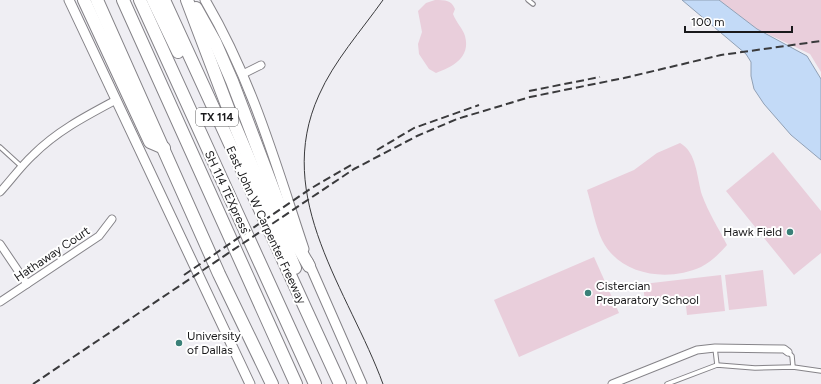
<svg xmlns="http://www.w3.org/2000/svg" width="821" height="384" font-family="Figtree,sans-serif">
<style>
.green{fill:#e9cedb}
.water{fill:#c3daf7;stroke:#90a0b5}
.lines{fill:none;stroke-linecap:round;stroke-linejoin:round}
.service-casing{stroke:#858388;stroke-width:5.5}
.minor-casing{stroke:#858388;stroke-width:9}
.secondary-casing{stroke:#858388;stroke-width:11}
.motorway-casing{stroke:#858388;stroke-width:14}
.service{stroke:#fff;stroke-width:3.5}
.minor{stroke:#fff;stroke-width:7}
.secondary{stroke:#fff;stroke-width:9}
.motorway{stroke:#fff;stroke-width:12}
.tram{stroke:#3a3a3c;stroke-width:1}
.rail{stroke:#3a3a3c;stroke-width:2;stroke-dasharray:8 4;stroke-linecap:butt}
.poi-dot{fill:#3a8078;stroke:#fff;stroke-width:1.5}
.labels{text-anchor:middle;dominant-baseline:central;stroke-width:4;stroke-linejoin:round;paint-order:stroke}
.shield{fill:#fff;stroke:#5e5e5f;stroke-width:1}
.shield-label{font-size:11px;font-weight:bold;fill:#19191b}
.street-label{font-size:12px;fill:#19191b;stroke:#fff}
.poi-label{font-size:12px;fill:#19191b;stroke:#fff;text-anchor:start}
</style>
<rect width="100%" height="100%" fill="#efeef3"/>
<!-- green -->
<g class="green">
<path d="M435,0c11,0 16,0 20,9l-2,5c3,8 10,15 12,22 6,22 -13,31 -29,37l-7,-4 -10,-15 -1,-10 4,-12 -4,-21 8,-8z"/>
<path d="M719,0h102v72l-11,-18 -53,-25z"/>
<path d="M680,143c17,9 17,36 22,52 6,17 17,34 25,50 -7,8 -16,17 -26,22 -33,15 -81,9 -99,-27 -7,-15 -10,-34 -15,-50l47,-20 23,-17z"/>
<path d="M773,152l48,59v42l-27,22 -68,-84z"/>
<path d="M594,257l25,56 -100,44 -25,-57z"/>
<path d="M763,270l4,36 -38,4 -4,-35z"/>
<path d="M721,275l4,36 -38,4 -2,-18 -40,5 -2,-18z"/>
</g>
<!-- water -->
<path class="water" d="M682,0h37l38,29 50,27 14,23v81l-30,-25 -27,-31 -10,-15 -3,-13v-14l-5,-8z"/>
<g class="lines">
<defs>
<g id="service">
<path d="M528,0l5,4"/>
<path d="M0,147l22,20"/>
<path d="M715,348l2,17"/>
<path d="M788,352l4,4 1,11"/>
<path d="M667,384l50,-19 38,3 38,-1 28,4"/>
</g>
<g id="minor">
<path d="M243,74l18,-9"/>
<path d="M0,192c11,-12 21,-26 33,-37 24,-24 53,-39 83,-55"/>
<path d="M0,244l27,40"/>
<path d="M0,302l99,-66 13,-17"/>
<path d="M612,384l85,-34 18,-2 69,1 4,3"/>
</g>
<g id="secondary">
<path d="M69,0l181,384"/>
<path d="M205,0c47,80 70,162 99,249"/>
<path d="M308,261l54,123"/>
</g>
<g id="motorway">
<path d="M84,0l66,142 14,6"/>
<path d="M97,0l122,274 53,110"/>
<path d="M123,0l173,384"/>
<path d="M140,0l175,384"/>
<path d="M153,0l25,52"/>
<path d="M164,0l176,384"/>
<path d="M187,0l46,121 62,147"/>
<path d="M196,8l19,34 17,39 57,150 20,35"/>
</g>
</defs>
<!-- service casing -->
<use href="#service" class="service-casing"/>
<!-- minor casing -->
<use href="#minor" class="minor-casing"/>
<!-- secondary casing -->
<use href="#secondary" class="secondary-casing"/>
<!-- motorway casing -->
<use href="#motorway" class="motorway-casing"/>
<!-- service -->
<use href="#service" class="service"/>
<!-- minor -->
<use href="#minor" class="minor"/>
<!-- secondary -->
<use href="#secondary" class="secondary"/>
<!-- motorway -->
<use href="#motorway" class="motorway"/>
<!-- tram -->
<path class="tram" d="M383,0c-22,31 -49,61 -64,95 -47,103 30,196 64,289"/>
<!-- rail -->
<g class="rail">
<path d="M529,91l71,-14"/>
<path d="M377,150l37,-22 65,-23"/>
<path d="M184,275l126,-86 41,-24"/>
<path d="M33,384l321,-215 63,-33 40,-17 73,-22 94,-19 97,-23 100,-14"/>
</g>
</g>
<!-- markers -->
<g class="poi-dot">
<circle cx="790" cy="232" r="4"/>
<circle cx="588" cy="293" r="4"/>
<circle cx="179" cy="343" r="4"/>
</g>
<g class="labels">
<!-- shield labels -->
<rect class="shield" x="196" y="108" width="42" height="18" rx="3"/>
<g class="shield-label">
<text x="217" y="117">TX 114</text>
</g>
<!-- street labels -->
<g class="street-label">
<text transform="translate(227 192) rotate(65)">SH 114 TEXpress</text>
<text transform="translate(266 225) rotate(65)">East John W Carpenter Freeway</text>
<text transform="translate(52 254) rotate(-34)">Hathaway Court</text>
</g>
<!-- poi labels -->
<g class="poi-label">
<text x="782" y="232" text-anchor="end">Hawk Field</text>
<text x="596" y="286">Cistercian<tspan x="596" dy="14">Preparatory School</tspan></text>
<text x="187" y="336">University<tspan x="187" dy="14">of Dallas</tspan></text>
</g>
</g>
<!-- scale -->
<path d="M685 26v6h107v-6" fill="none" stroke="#19191b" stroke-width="2"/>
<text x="691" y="26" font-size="12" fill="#19191b" stroke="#ffffff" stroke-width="3" paint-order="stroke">100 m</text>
</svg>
